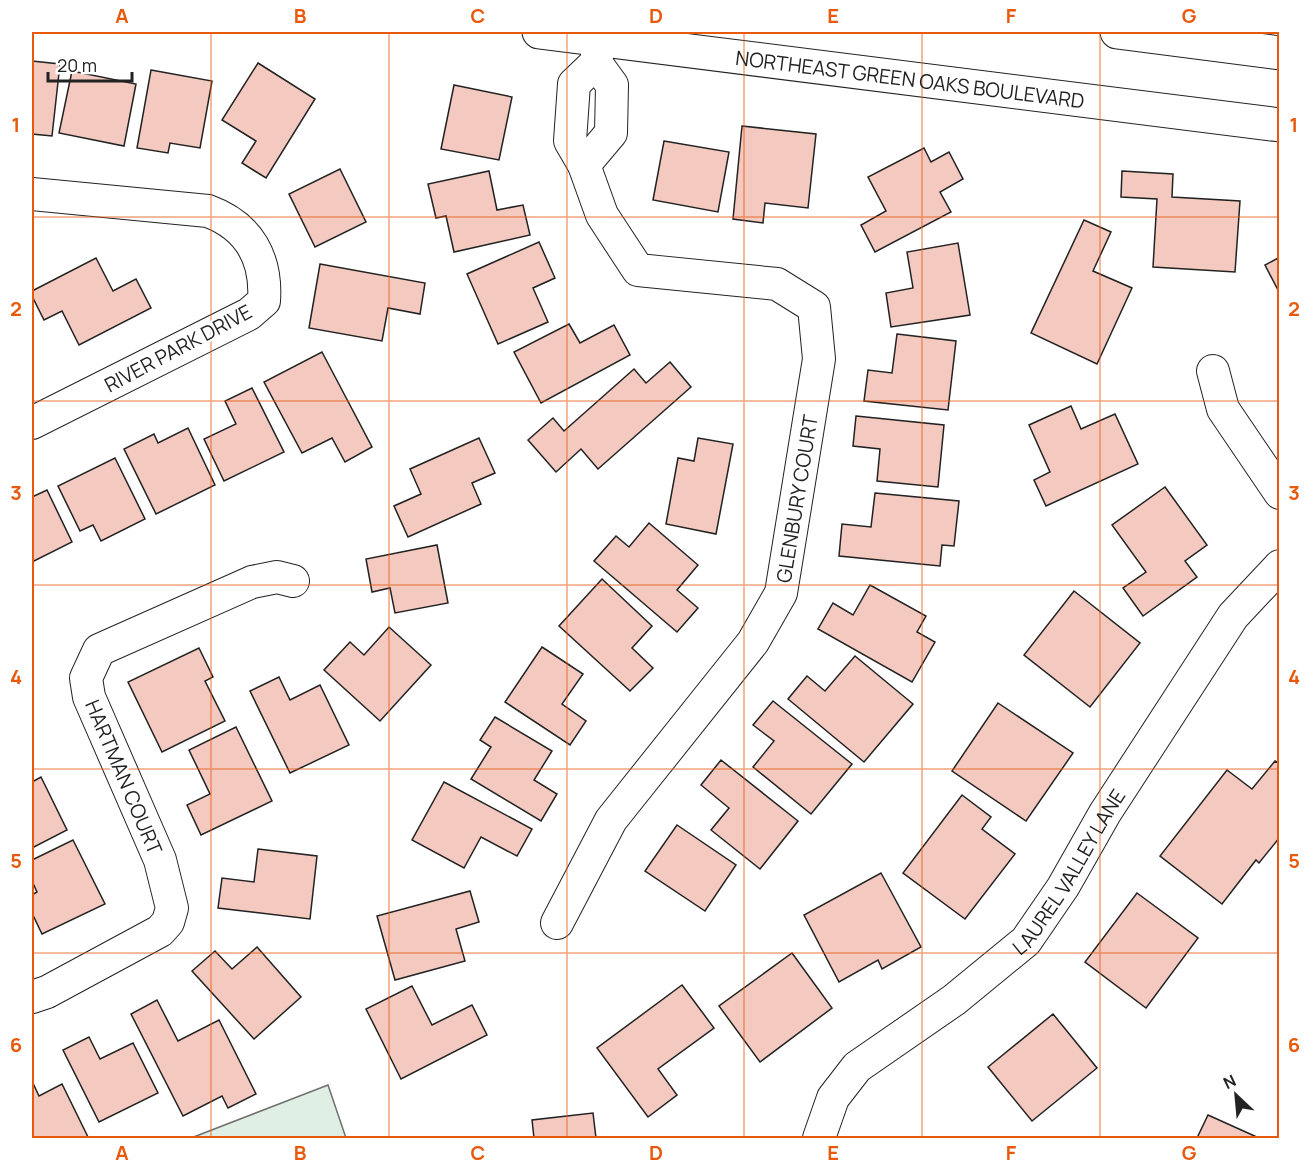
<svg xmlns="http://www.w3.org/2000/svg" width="1311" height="1170" font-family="Manrope,sans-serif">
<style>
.green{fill:#e0efe3;stroke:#6f6f6f;stroke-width:1.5}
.building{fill:#f3c9c0;stroke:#222;stroke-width:1.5}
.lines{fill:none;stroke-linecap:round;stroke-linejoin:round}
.minor-casing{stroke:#222;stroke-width:34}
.major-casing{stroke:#222;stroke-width:35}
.minor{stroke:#fff;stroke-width:32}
.major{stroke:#fff;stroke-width:33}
.grid{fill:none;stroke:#e8590c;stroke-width:1.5;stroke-opacity:0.55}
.labels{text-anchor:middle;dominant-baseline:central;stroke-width:4.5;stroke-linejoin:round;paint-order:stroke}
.street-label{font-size:20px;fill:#222;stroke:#fff}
.neatline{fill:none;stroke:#e8590c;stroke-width:2}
.grid-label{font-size:20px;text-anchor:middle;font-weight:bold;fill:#e8590c}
</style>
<rect width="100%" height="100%" fill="#fff"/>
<!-- green -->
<path class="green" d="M328,1085l18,53h-155z"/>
<!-- building -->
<g class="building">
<path d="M32,61l28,3 -8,72 -20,-2z"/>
<path d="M258,63l57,36 -49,79 -24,-15 14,-22 -34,-21z"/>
<path d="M151,70l61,11 -12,67 -30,-5 -2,10 -31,-5z"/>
<path d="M72,71l64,13 -12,62 -65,-13z"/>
<path d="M454,85l58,12 -13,63 -58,-11z"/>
<path d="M742,126l74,8 -8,74 -43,-5 -2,20 -30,-4z"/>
<path d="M664,141l65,11 -11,60 -65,-12z"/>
<path d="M924,148l7,14 18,-10 14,27 -23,13 11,20 -76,40 -14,-27 25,-14 -18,-34z"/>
<path d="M340,169l26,53 -51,25 -26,-53z"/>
<path d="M489,171l8,39 26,-5 7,30 -76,17 -8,-36 -10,2 -8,-34z"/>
<path d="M1122,171l51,3 -1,23 68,4 -5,71 -82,-5 4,-68 -36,-2z"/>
<path d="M1084,220l27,12 -18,39 39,17 -35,76 -66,-31z"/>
<path d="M539,242l16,36 -22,10 15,34 -50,22 -31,-70z"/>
<path d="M958,243l12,72 -79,12 -5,-34 27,-5 -6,-36z"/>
<path d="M1280,257v37l-15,-29z"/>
<path d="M96,258l17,33 23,-12 15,29 -72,37 -17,-34 -18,9 -12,-24v-5z"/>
<path d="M320,264l105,19 -5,31 -32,-6 -6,33 -73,-13z"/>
<path d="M569,324l11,19 34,-18 16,30 -89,48 -27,-51z"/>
<path d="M897,334l59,7 -8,69 -84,-9 4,-31 24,3z"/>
<path d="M322,352l50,95 -27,15 -13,-24 -30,15 -38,-71z"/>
<path d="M670,362l21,25 -93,82 -17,-20 -25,23 -28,-32 25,-22 11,13 70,-62 12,14z"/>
<path d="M252,388l32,64 -60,29 -20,-42 32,-15 -11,-23z"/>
<path d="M1071,406l10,23 34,-15 23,50 -92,42 -12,-26 16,-8 -21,-47z"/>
<path d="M856,416l88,9 -6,62 -61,-6 3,-32 -27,-3z"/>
<path d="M188,428l27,57 -59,29 -32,-65 30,-15 4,9z"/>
<path d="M479,438l16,35 -23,10 9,21 -73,33 -14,-31 27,-12 -11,-25z"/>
<path d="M698,438l35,6 -17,90 -50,-10 12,-66 16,3z"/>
<path d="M115,458l30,61 -44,22 -8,-16 -13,6 -22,-45z"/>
<path d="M1165,487l42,58 -22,16 12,16 -54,39 -20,-28 23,-16 -34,-47z"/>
<path d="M47,490l25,52 -40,20v-65z"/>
<path d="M875,493l84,8 -5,45 -12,-1 -2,21 -101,-10 3,-32 29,3z"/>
<path d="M649,523l49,42 -21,25 21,18 -21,24 -83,-71 22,-25 13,11z"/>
<path d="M437,545l11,58 -53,10 -5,-25 -18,4 -6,-33z"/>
<path d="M602,579l50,47 -20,22 21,20 -23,23 -71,-65z"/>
<path d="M870,585l56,31 -9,16 18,10 -23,40 -94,-53 15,-26 20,12z"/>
<path d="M1074,591l66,52 -50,64 -66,-52z"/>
<path d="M389,627l42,38 -51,56 -56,-51 26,-28 14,13z"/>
<path d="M542,647l41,27 -21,30 24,17 -16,24 -65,-43z"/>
<path d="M199,648l14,29 -8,4 20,40 -63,31 -34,-70z"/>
<path d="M855,656l58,48 -49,58 -76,-63 19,-23 18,15z"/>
<path d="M279,677l11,23 30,-15 29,60 -59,28 -40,-82z"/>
<path d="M773,701l79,63 -41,50 -58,-47 21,-26 -21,-16z"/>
<path d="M998,703l75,50 -47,68 -74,-50z"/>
<path d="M495,717l57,34 -18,29 23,14 -16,27 -70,-42 20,-32 -11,-7z"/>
<path d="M236,727l36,74 -71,34 -14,-30 23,-11 -21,-44z"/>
<path d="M721,760l77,61 -38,48 -49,-39 18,-22 -28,-23z"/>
<path d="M1275,761l5,3v73l-21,26 -3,-3 -34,44 -62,-48 67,-86 25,19z"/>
<path d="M41,777l26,53 -35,18v-66z"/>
<path d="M444,782l88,47 -15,27 -36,-19 -17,31 -52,-28z"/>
<path d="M962,795l29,22 -9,12 33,25 -50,65 -62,-46z"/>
<path d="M677,825l59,40 -31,46 -60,-40z"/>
<path d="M73,840l32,64 -63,30 -10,-21v-18l5,-3 -5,-11v-21z"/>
<path d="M258,849l59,7 -7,63 -92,-11 4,-30 32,4z"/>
<path d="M881,873l40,74 -39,22 -4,-9 -39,22 -35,-67z"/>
<path d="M470,891l9,31 -23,7 9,32 -70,19 -18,-64z"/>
<path d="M1137,893l61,45 -52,70 -61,-46z"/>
<path d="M257,947l44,50 -47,42 -62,-68 23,-20 17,18z"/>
<path d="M792,953l40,55 -72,54 -41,-56z"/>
<path d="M682,985l32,43 -56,41 19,26 -29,22 -51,-69z"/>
<path d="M412,986l20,39 40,-20 15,30 -86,44 -35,-70z"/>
<path d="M157,1000l21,41 41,-21 37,74 -28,14 -6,-12 -39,20 -52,-102z"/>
<path d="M1053,1014l44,54 -65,53 -44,-54z"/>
<path d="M89,1037l11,22 33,-16 25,50 -59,29 -36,-72z"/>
<path d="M32,1081l7,15 23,-12 26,53 -56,1z"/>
<path d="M593,1113l3,25h-62l-2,-18z"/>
<path d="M1208,1115l51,23h-62z"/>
</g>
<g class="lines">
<defs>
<g id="minor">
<path d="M584,165l27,-32 1,-48 -16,-22"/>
<path d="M32,194l176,17c41,15 59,47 56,90l-15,13 -217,109"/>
<path d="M1213,371l10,38 57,84"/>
<path id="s1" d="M557,923l54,-103 142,-178 28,-49 38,-234 -5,-52 -37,-23 -139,-14 -36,-55 -18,-50 -14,-24 4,-57 22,-21 4,-31"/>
<path d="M32,997l15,-5 113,-61 8,-9 4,-14 -12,-48 -71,-163 -3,-19 13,-28 153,-68 25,-5 16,4"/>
<path id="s2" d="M819,1138l14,-40 24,-31 97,-67 72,-59 37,-54 42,-74 128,-197 47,-50"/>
</g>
<g id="major">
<path id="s3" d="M539,32l741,93"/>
<path d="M1117,32l163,21"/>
</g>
</defs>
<!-- minor casing -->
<use href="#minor" class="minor-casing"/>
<!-- major casing -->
<use href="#major" class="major-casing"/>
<!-- minor -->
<use href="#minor" class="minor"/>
<!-- major -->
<use href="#major" class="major"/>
</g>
<!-- grid -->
<path class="grid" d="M211,32v1106M389,32v1106M567,32v1106M744,32v1106M922,32v1106M1100,32v1106M32,217h1248M32,401h1248M32,585h1248M32,769h1248M32,953h1248"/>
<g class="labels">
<!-- street labels -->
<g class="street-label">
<text stroke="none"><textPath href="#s3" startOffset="374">NORTHEAST GREEN OAKS BOULEVARD</textPath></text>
<text transform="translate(178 348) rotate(-28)">RIVER PARK DRIVE</text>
<text stroke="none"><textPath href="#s1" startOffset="496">GLENBURY COURT</textPath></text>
<text transform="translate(124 777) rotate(67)">HARTMAN COURT</text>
<text stroke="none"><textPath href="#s2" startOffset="374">LAUREL VALLEY LANE</textPath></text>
</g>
</g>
<!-- border -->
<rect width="1311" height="1170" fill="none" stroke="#ffffff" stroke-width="66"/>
<!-- north arrow -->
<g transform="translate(1236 1095) rotate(334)" stroke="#ffffff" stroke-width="4.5" paint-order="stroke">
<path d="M0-4.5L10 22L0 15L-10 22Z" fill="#222222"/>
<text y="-9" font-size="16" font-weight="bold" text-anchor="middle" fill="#222222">N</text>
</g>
<!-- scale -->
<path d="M48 72v9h84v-9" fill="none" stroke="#222222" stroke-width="3"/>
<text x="57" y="72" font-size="18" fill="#222222" stroke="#ffffff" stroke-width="4.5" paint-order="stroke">20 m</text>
<rect x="33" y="33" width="1245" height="1104" class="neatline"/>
<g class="grid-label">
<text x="122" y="23">A</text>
<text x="300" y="23">B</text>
<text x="478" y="23">C</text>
<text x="656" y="23">D</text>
<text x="833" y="23">E</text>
<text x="1011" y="23">F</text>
<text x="1189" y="23">G</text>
<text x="16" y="132">1</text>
<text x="1294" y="132">1</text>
<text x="16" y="316">2</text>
<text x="1294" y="316">2</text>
<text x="16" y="500">3</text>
<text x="1294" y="500">3</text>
<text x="16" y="684">4</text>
<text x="1294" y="684">4</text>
<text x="16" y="868">5</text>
<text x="1294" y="868">5</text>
<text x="16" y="1052">6</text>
<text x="1294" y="1052">6</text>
<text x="122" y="1160">A</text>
<text x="300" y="1160">B</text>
<text x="478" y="1160">C</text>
<text x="656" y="1160">D</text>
<text x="833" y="1160">E</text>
<text x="1011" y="1160">F</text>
<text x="1189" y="1160">G</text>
</g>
</svg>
